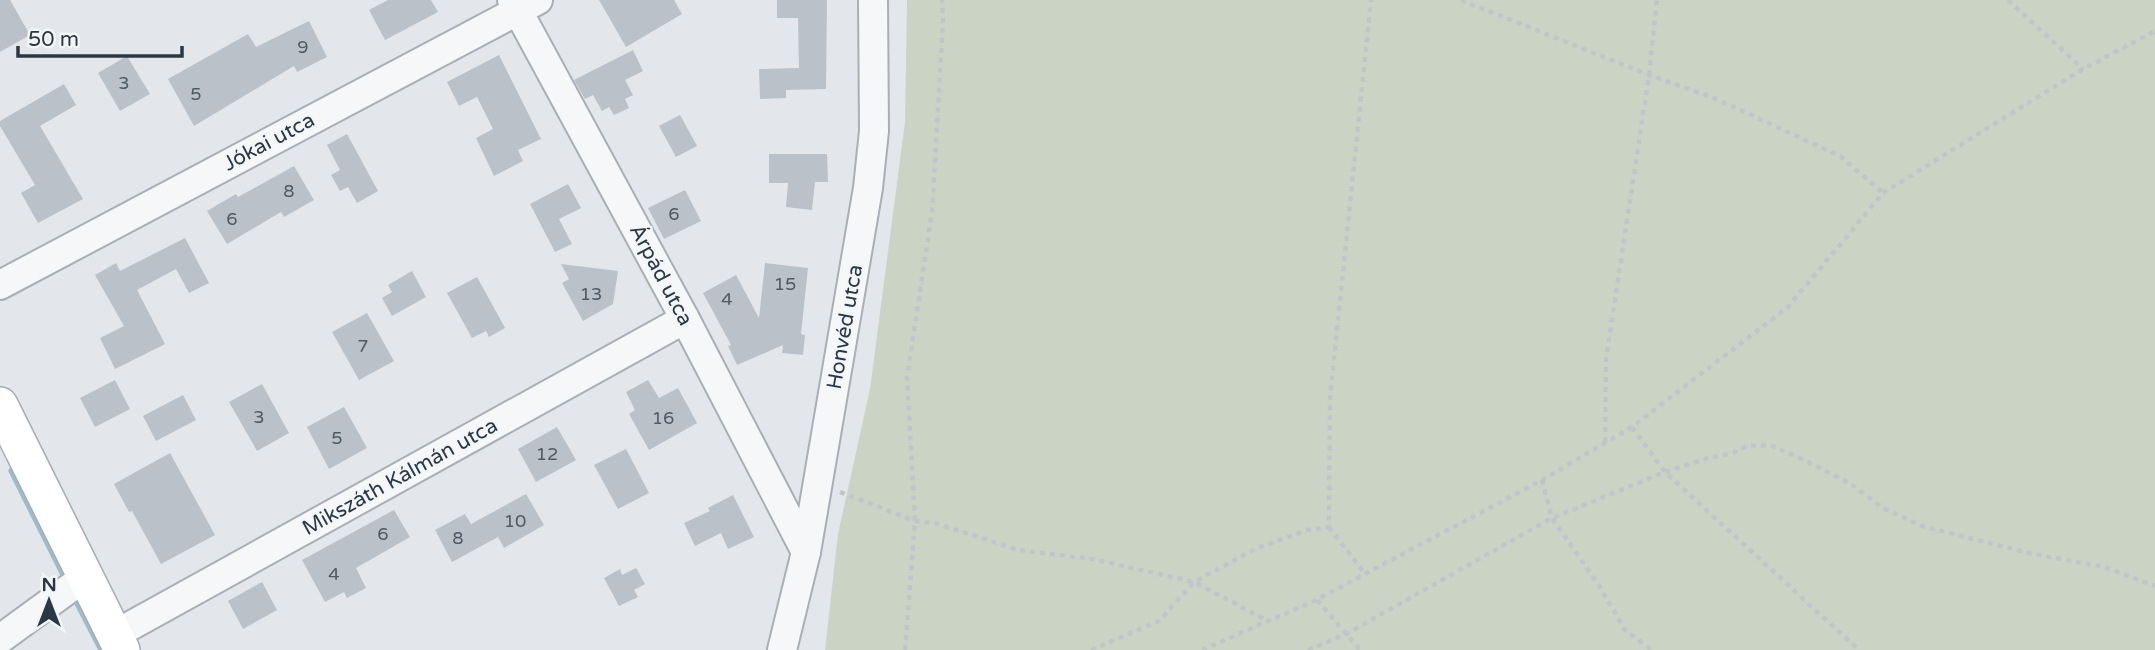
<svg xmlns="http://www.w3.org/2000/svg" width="2155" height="650" font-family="'Varela Round',sans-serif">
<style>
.green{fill:#cbd4c4}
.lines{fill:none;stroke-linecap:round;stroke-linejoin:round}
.stream{stroke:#9fbbca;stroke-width:7}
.building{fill:#bac1c8}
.minor-casing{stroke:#a8afb5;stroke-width:32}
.major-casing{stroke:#a3aeb6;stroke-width:38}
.path{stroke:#c1c5ca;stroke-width:4.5;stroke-dasharray:5 5;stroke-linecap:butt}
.minor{stroke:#f6f7f9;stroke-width:28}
.major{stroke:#fff;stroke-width:35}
.labels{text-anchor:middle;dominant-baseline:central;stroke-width:5;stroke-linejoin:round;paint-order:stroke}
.number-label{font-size:18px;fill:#4f5a64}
.street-label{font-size:21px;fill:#2b3843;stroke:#f3f6f8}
</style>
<rect width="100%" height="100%" fill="#e3e7eb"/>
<!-- green -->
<path class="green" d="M907,0h1248v650h-1330l13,-116 32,-145 35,-267z"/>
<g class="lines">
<!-- stream -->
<g class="stream">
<path d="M12,471l56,112"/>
<path d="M73,594l29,56"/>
</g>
</g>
<!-- building -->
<g class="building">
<path d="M0,0h10l20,35 -30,17z"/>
<path d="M388,0h43l7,12 -53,28 -16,-30z"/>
<path d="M599,0h75l8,14 -56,33z"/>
<path d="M777,0h50l-1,89 -40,1v8l-26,1 -1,-30 40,-1 -1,-50h-21z"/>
<path d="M309,21l18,36 -30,15 -3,-6 -100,60 -26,-47 80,-45 8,13z"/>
<path d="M633,50l10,21 -18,9 8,15 -8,4 4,9 -15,7 -5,-8 -7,4 -9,-16 -8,4 -11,-19z"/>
<path d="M499,55l42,84 -23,11 5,11 -29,15 -18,-38 17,-9 -16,-32 -18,9 -12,-24z"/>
<path d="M127,56l23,38 -30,17 -22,-38z"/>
<path d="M64,84l12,21 -36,21 43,73 -45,24 -17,-30 14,-8 -35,-59v-5z"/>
<path d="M680,115l17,31 -21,11 -17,-31z"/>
<path d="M347,134l31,57 -21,12 -9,-16 -8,4 -9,-16 9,-5 -13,-25z"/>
<path d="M769,154h58l1,28h-13l-3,28 -26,-3 2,-24h-19z"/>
<path d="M294,166l20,34 -30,17 -3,-5 -54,32 -20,-33 29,-17 2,3z"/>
<path d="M568,184l13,24 -22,11 13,25 -17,8 -25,-48z"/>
<path d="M685,190l16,31 -37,18 -16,-31z"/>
<path d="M185,238l24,45 -20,10 -13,-24 -39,21 28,54 -50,25 -15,-31 24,-12 -29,-51 21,-12 4,8z"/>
<path d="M765,263l43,5 -7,66 4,1 -2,20 -21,-2 1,-8 -46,20 -9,-19 3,-1 -28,-52 33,-18 23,43z"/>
<path d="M561,264l57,7 -5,33 -30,17 -21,-38 7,-4z"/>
<path d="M412,271l14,26 -34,19 -10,-18 10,-6 -4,-7z"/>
<path d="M477,277l28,51 -16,9 -3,-6 -14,7 -25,-45z"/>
<path d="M367,313l27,48 -35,19 -27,-48z"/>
<path d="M115,380l15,29 -35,18 -15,-29z"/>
<path d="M648,380l11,18 19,-10 19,35 -48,27 -20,-36 6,-4 -9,-18z"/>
<path d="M262,384l27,49 -32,18 -28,-49z"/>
<path d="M183,395l13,25 -40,21 -13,-25z"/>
<path d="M344,407l23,41 -38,21 -22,-42z"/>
<path d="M557,427l19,33 -40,22 -18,-33z"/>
<path d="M626,449l23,44 -31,16 -24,-44z"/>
<path d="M170,453l45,82 -54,29 -29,-53 -3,1 -15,-28z"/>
<path d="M526,494l18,31 -40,23 -6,-11 -46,25 -17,-32 30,-16 6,10z"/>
<path d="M733,495l21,42 -26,12 -7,-16 -26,13 -11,-23 26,-12 -2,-3z"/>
<path d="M394,510l16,27 -54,31 10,20 -19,10 -3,-6 -19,10 -23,-42z"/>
<path d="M636,568l9,16 -11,6 4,7 -19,9 -15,-28 16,-9 2,6z"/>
<path d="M262,582l15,28 -34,19 -15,-28z"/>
</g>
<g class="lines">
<defs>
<g id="minor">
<path d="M512,0l173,319 121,233"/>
<path d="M0,285l538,-285"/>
<path d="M114,635l571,-316"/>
<path d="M0,639l85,-62"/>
<path d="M782,650l24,-98 62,-364 6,-57 -1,-131"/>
</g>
<path id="major" d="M0,405l122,245"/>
</defs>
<!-- minor casing -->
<use href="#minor" class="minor-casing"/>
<!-- major casing -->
<use href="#major" class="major-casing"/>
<!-- path -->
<g class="path">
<path d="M1461,0l188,75 65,23 126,58 43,37"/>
<path d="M2008,0l75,69"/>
<path d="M1632,427l33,45 194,178"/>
<path d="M1605,442l1,-83 43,-284 8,-75"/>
<path d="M1542,480l10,38 46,66 27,46 27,20"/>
<path d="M840,492l75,29 20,2 83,27 74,9 102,23 74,39"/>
<path d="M1329,527l36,47"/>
<path d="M1317,600l43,50"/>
<path d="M905,650l10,-129 -8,-144 25,-165 11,-191 -1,-21"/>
<path d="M1091,650l68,-29 35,-39 61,-33 52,-19 22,-3 1,-129 41,-398"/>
<path d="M1202,650l114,-50 226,-120 90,-53 156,-120 95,-114 200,-124 72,-38"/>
<path d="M1308,650l38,-16 206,-116 113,-46 40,-13 28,-6 13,-7 24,-1 36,16 45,23 32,24 39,18 107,27 75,14 51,19"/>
</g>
<!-- minor -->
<use href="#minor" class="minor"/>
<!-- major -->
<use href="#major" class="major"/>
</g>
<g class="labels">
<!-- number labels -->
<g class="number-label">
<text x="303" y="47">9</text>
<text x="124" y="83">3</text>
<text x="196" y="94">5</text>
<text x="289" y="191">8</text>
<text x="674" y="214">6</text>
<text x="232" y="219">6</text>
<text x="785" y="284">15</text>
<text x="591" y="294">13</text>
<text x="727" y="299">4</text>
<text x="363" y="346">7</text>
<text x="259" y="417">3</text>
<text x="663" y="418">16</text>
<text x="337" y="438">5</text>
<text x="547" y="454">12</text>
<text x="515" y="521">10</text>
<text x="383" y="534">6</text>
<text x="458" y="538">8</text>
<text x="334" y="574">4</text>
</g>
<!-- street labels -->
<g class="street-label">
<text transform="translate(269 142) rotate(-28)">Jókai utca</text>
<text transform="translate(661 275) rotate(62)">Árpád utca</text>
<text transform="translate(845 327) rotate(-80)">Honvéd utca</text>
<text transform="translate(400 477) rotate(-29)">Mikszáth Kálmán utca</text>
</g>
</g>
<!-- north arrow -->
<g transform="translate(49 601)" stroke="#f3f6f8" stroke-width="5" paint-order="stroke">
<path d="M0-5L12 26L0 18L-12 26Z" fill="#2b3843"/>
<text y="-10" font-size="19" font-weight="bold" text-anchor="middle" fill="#2b3843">N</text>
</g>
<!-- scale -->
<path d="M18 46v10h164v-10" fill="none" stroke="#2b3843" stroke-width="3.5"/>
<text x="28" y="46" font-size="21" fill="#2b3843" stroke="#f3f6f8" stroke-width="5" paint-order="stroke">50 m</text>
</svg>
